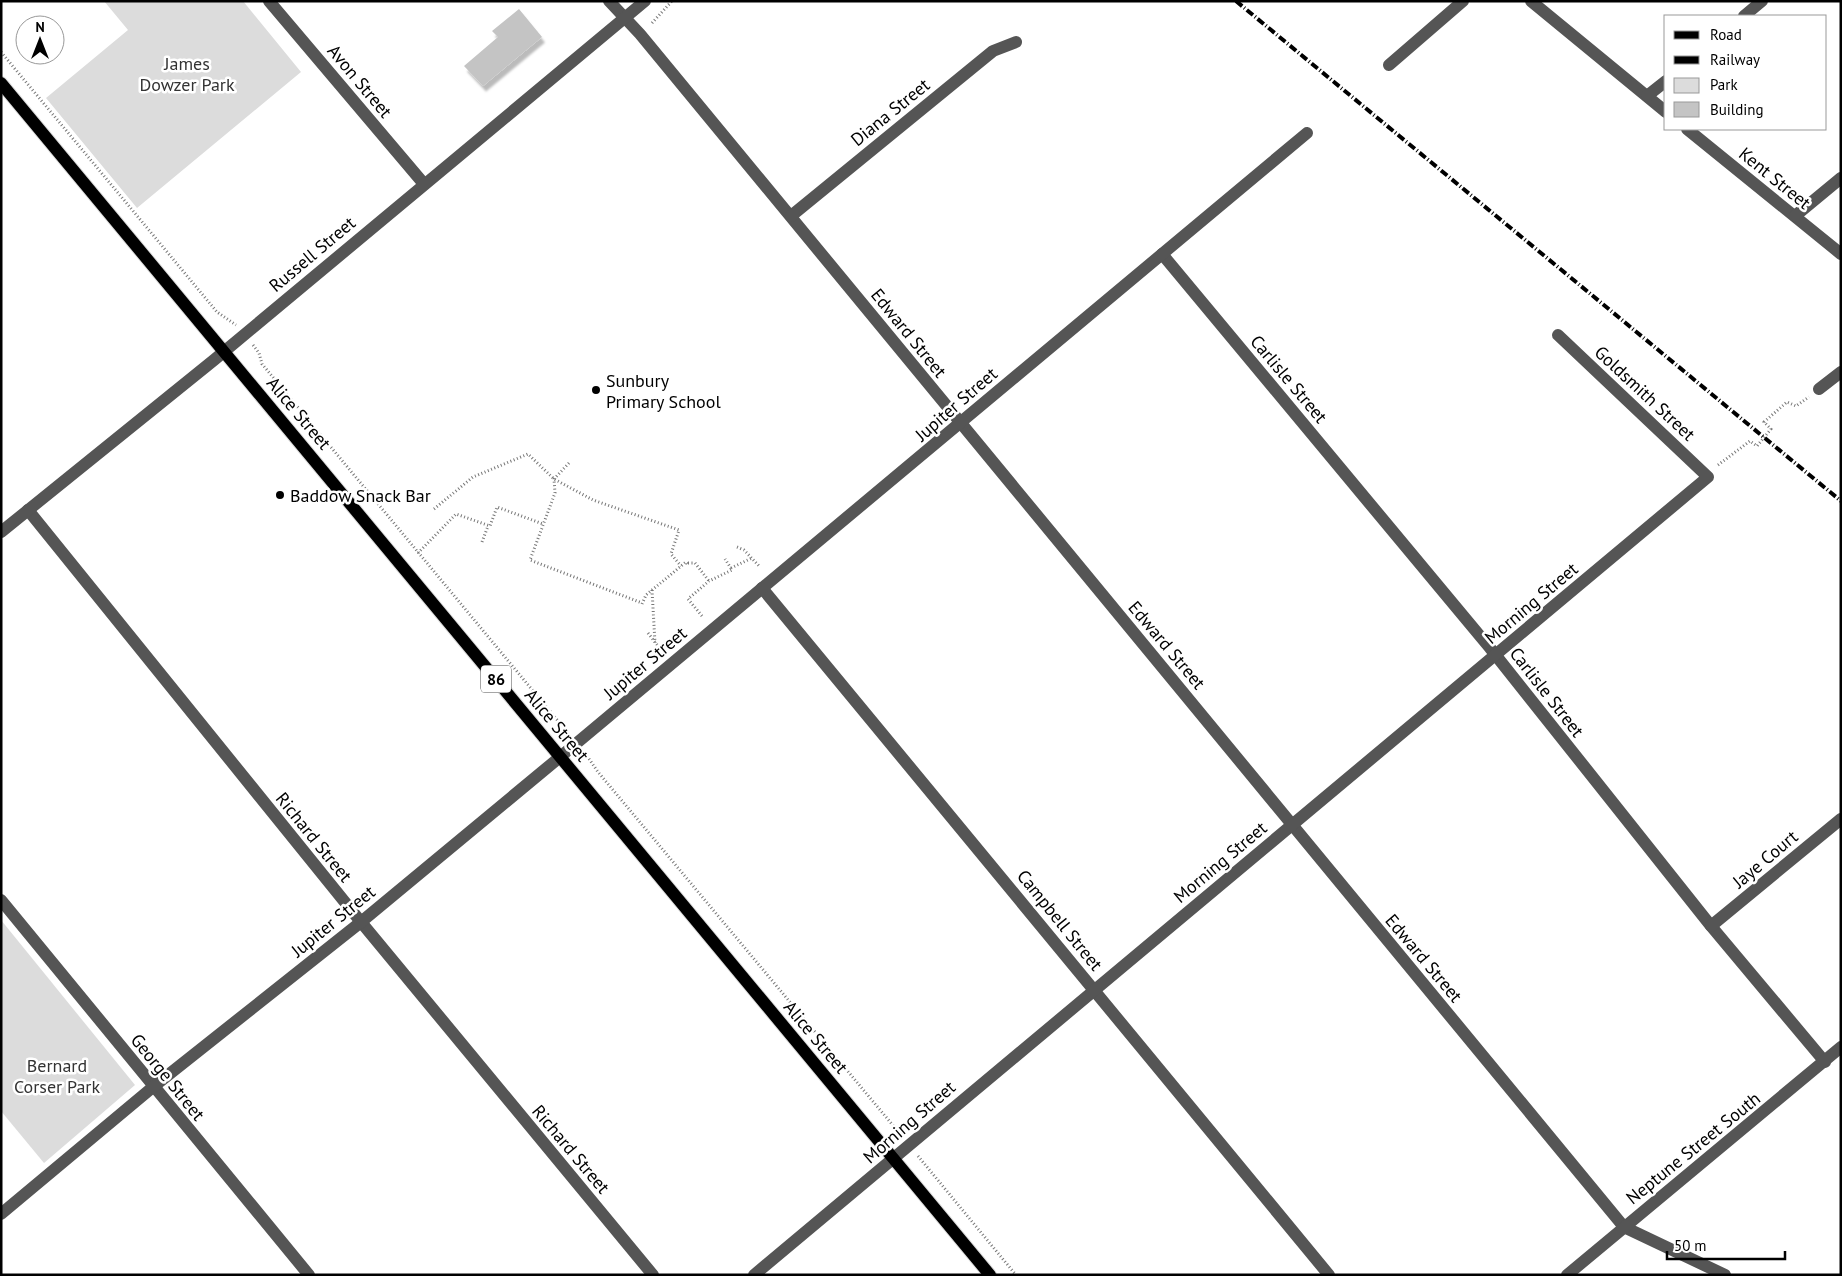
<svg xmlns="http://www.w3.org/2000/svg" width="1842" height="1276" font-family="'PT Sans',sans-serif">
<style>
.green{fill:#dcdcdc}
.building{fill:#c4c4c4;filter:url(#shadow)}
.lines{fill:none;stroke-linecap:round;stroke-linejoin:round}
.major-casing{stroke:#dbdbdb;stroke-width:14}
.path{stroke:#777;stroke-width:3;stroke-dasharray:1 2.5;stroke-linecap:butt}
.minor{stroke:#555;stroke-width:12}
.major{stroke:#000;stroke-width:12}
.rail{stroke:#000;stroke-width:4;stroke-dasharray:8 2.5 1 2.5;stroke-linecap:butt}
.poi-dot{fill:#000;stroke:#fff;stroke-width:2}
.labels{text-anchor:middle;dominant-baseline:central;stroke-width:5;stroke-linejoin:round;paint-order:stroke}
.shield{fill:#fff;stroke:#4c4c4c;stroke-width:1}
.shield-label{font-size:16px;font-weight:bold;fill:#000}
.park-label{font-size:18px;fill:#333;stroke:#fff}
.street-label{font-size:18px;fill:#000;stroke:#fff}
.poi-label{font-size:18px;fill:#000;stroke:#fff;text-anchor:start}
</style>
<defs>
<filter id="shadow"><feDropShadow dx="3" dy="5.5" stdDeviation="1" flood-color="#0004"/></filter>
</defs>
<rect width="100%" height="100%" fill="#fff"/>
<!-- green -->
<g class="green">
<path d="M104,1h139l58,71 -164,136 -91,-110 82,-68z"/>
<path d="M1,920l134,165 -91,78 -43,-52z"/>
</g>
<!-- building -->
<path class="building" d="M519,9l23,28 -59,49 -19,-20 34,-29 -6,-6z"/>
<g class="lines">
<defs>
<path id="major" d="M1,83l989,1192"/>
</defs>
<!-- major casing -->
<use href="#major" class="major-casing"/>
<!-- path -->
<g class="path">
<path d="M652,23l20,-22"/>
<path d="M1,52l216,260 19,13"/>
<path d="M253,345l6,8 3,11 306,369"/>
<path d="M569,463l-15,16 1,14 -25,67 112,43"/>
<path d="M1718,465l32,-24 7,5 14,-17 -7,-7 23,-20 9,4 13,-9"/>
<path d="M434,509l39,-32 55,-23 26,25 39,21 86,30 -8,24 10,12"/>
<path d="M482,542l6,-16"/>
<path d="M737,547l7,3 16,17"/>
<path d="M418,553l38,-39 34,12 7,-19 46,17"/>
<path d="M688,563h7l14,18"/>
<path d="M731,568l21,-10"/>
<path d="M652,590l3,53"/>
<path d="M642,604l4,-9 40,-33 3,3"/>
<path d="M702,616l-14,-17 21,-18 23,-11 -7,-11"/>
<path d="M648,633l13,17"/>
<path d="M585,753l13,19 303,363"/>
<path d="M918,1156l98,119"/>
</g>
<!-- minor -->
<g class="minor">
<path d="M269,1l155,183"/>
<path d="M609,1l31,33 984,1193 101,48"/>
<path d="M1531,1l135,111"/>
<path d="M1744,16l18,-15"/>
<path d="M1389,65l74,-64"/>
<path d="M1647,96l19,-15"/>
<path d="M1687,129l154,125"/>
<path d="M791,216l202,-165 23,-9"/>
<path d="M1795,216l46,-38"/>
<path d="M1162,254l328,394 221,278 114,136"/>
<path d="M1819,389l22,-17"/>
<path d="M28,510l333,412 292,353"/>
<path d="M1,532l213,-172 431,-359"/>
<path d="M762,588l567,687"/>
<path d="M1,900l308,375"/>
<path d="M1711,926l130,-107"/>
<path d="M1,1214l152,-127 208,-165 199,-165 747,-624"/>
<path d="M754,1275l954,-798 -150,-142"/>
<path d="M1567,1275l274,-228"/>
</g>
<!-- major -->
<use href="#major" class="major"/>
<!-- rail -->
<path class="rail" d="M1236,1l605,500"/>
</g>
<!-- markers -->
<g class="poi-dot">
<circle cx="596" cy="390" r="5"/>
<circle cx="280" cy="495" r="5"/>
</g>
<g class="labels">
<!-- shield labels -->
<rect class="shield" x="481" y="665.5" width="30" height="27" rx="4"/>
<g class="shield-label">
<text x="496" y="679">86</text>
</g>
<!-- park labels -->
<g class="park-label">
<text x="187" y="63">James<tspan x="187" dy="21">Dowzer Park</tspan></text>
<text x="57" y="1065">Bernard<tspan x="57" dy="21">Corser Park</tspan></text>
</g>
<!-- street labels -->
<g class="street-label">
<text transform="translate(360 81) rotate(50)">Avon Street</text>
<text transform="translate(890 112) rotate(-39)">Diana Street</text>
<text transform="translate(1775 178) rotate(39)">Kent Street</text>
<text transform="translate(312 254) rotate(-40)">Russell Street</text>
<text transform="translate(909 333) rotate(51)">Edward Street</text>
<text transform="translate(1289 379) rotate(50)">Carlisle Street</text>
<text transform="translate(1645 393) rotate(43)">Goldsmith Street</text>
<text transform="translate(956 404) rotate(-41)">Jupiter Street</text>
<text transform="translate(299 413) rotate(50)">Alice Street</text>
<text transform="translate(1531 603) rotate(-40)">Morning Street</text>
<text transform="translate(1167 645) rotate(50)">Edward Street</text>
<text transform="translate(645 663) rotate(-40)">Jupiter Street</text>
<text transform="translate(1547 692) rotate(52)">Carlisle Street</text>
<text transform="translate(557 725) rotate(50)">Alice Street</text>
<text transform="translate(314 837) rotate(51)">Richard Street</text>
<text transform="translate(1765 859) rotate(-40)">Jaye Court</text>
<text transform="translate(1220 862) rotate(-40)">Morning Street</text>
<text transform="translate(1060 920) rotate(51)">Campbell Street</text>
<text transform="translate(333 921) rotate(-39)">Jupiter Street</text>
<text transform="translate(1424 958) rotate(50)">Edward Street</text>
<text transform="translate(816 1037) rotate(50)">Alice Street</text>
<text transform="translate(168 1077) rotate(51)">George Street</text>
<text transform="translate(909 1122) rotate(-41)">Morning Street</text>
<text transform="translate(1693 1148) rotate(-39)">Neptune Street South</text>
<text transform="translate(571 1149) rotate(50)">Richard Street</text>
</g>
<!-- poi labels -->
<g class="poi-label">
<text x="606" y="380">Sunbury<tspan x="606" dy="21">Primary School</tspan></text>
<text x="290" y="495">Baddow Snack Bar</text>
</g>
</g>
<!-- border -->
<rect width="1842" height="1276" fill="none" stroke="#000000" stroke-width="5"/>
<!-- legend -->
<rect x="1664" y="15" width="162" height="115" fill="#ffffff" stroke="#999999"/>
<rect x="1674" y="31" width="25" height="8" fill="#000000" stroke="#999999"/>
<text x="1710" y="40" font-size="15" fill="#000000">Road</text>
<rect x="1674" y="56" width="25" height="8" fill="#000000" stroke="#999999"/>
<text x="1710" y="65" font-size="15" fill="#000000">Railway</text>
<rect x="1674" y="78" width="25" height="15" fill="#dcdcdc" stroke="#999999"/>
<text x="1710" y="90" font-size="15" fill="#000000">Park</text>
<rect x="1674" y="102" width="25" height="15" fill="#c4c4c4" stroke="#999999"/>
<text x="1710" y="115" font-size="15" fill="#000000">Building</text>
<!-- north arrow -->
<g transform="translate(40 40)"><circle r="24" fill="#ffffff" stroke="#999999"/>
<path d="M0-4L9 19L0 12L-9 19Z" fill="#000000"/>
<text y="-8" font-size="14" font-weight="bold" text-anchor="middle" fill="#000000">N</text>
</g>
<!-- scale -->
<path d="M1667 1251v8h118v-8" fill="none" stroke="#000000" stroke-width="2.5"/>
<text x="1674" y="1251" font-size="15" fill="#000000" stroke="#ffffff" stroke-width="4" paint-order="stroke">50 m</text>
</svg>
